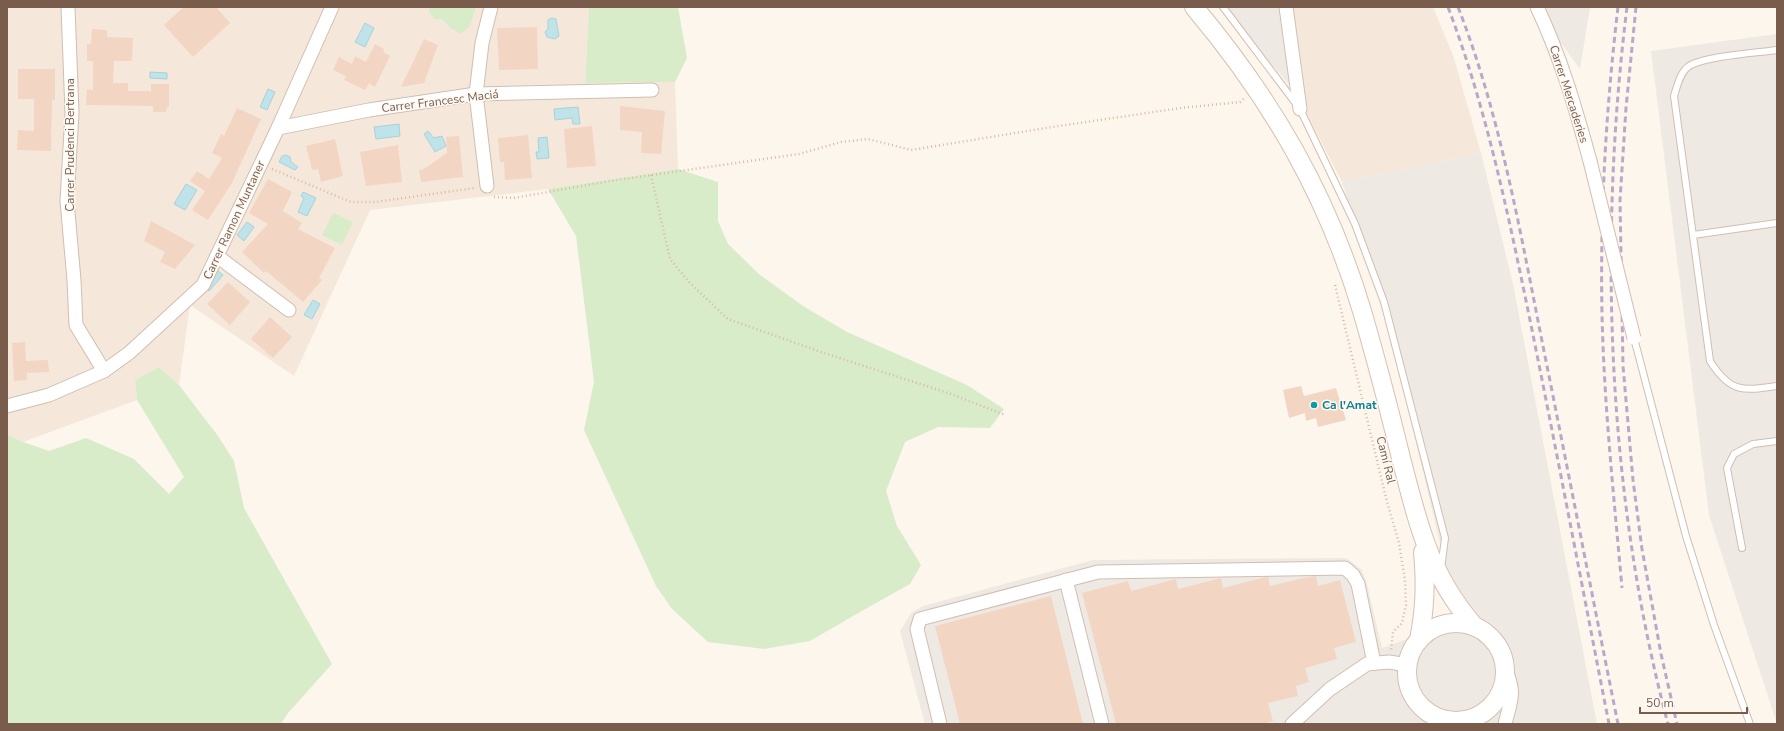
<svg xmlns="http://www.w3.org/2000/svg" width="1784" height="731" font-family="'Nunito Sans',sans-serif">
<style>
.residential{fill:#f5e8da}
.industrial{fill:#efe9e4}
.green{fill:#d8ecc9}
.water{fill:#bfe3e8;stroke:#a5d3da}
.building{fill:#f3d5c3}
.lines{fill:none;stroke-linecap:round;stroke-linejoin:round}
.service-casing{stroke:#d1beb0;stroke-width:8}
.minor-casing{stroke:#d1beb0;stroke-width:15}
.secondary-casing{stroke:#d6c0b0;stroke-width:20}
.path{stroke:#d9b8a5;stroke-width:2.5;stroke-dasharray:1 3;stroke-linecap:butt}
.service{stroke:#fff;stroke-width:6}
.minor{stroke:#fff;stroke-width:13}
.secondary{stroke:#fff;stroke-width:18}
.rail{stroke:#b9a8c9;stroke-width:3;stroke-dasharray:6 4;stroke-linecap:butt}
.minor-bridge-casing{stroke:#d1beb0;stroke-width:15;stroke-linecap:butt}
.minor-bridge{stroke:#fff;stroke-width:13}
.culture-dot{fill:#0f9aa8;stroke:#fffaf3;stroke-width:1.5}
.labels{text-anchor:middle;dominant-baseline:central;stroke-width:3;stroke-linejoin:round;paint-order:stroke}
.street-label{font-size:12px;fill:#7a5c4d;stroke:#fffaf3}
.culture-label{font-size:12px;font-weight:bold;fill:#0d838f;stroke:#fffaf3;text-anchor:start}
</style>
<rect width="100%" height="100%" fill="#fdf6ec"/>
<!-- residential -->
<g class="residential">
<path d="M7,7h422v4l13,8 7,8 26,-17 1,-3h113l-4,76 90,-1 3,87 -130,20 -178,21 -76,166 -104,-71 -11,80 -20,-18 -24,13 2,20 -114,42 -16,-8z"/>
<path d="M1281,7h152l21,51 27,95 -139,29 -46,-89z"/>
</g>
<!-- industrial -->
<g class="industrial">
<path d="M1223,7h58l15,86z"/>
<path d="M1535,7h55l-10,62z"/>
<path d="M1777,34v690l-68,-209 -58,-464z"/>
<path d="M1481,153l32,131 84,440h-672l-25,-93 11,-18 12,-7 170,-46 253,-2 15,11 5,11 16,68 76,-28 -68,-288 -48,-150z"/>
</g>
<!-- green -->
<g class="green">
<path d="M429,7h47l-6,19 -9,8 -12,-7 -7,-8h-8l-5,-8z"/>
<path d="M589,7h89l9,51 -12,24 -90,1z"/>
<path d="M678,169l40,13v39l10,23 31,30 44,32 44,26 120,53 37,24 -14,19 -52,-1 -33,15 -19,49 11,35 24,39 -11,19 -43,24 -57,33 -46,8 -56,-7 -36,-33 -16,-23 -72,-156 10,-48 -18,-146 -28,-47z"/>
<path d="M333,213l20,9 -11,23 -20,-10z"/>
<path d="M159,367l20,18 39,51 16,25 10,47 88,156 -44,49 -7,11h-274v-290l16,8 26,9 37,-13 48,21 35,35 15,-17 -47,-77 -2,-20z"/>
</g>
<!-- water -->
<g class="water">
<path d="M552,18l4,1 3,17 -4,3 -8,-2 -2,-5 3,-3v-9z"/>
<path d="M365,23l9,5 -9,19 -10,-5z"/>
<path d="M150,72l17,1v6l-17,-1z"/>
<path d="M268,89l7,3 -8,18 -7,-3z"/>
<path d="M578,107l2,17h-7l-1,-6 -17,2 -1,-11z"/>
<path d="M399,124l1,12 -24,3 -2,-12z"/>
<path d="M428,131l6,7 8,-2 4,10 -11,6 -11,-18z"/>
<path d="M547,137l2,21 -12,1 -1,-7h3l-1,-14z"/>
<path d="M286,155l4,2 1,5 7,5 -3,3 -16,-8 3,-6z"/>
<path d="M186,184l11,6 -12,20 -11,-6z"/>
<path d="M303,192l13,6 -9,18 -9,-4 6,-14 -3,-2z"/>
<path d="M247,222l7,5 -10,14 -7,-6z"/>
<path d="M218,271l5,4 -14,16 -5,-4z"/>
<path d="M313,300l7,4 -8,15 -8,-4z"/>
</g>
<!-- building -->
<g class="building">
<path d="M184,7h32l14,16 -37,34 -29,-32z"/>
<path d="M537,27l1,42 -39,1 -2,-42z"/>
<path d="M92,29l15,1v7l26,1 -1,23h-18l-1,22h15v8h23v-7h18v23h-2l-1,5h-13v-6l-67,-1 1,-16 6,1v-29h-6v-17h4z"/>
<path d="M424,39l14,6 -14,38 -23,4z"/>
<path d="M375,44l9,5 -1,3 7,4 -15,31 -6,-4 -4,7 -21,-10 2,-4 -13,-6 6,-13 13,7 3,-8 11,6z"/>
<path d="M18,69h37v31h-3l-1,51 -34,-1 1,-20 16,1v-32h-16z"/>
<path d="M620,106l45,5 -4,43 -20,-1 1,-21 -22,-2z"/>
<path d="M237,108l24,11 -29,64 -24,37 -16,-10 13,-19 -15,-10 7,-10 12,8 13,-21 -10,-5 9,-19 3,2z"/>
<path d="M592,126l4,40 -29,2 -3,-39z"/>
<path d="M528,135l4,43 -27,2 -1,-18h-4l-2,-24z"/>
<path d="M459,136l4,41 -42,5 -2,-12 5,-1 23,-16 -1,-16z"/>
<path d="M335,139l8,37 -22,6 -3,-13 -6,1 -6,-24z"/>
<path d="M398,145l4,37 -36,4 -6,-34z"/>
<path d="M268,179l24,13 -9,19 19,12 -4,6 37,19 -16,30 3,2 -19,22 -37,-31 -2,2 -22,-21 26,-28 -19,-11z"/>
<path d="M151,221l44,24 -20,24 -15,-7 5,-10 -21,-11z"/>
<path d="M228,282l22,20 -20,23 -23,-21z"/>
<path d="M270,317l22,20 -19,21 -22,-19z"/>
<path d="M25,342l1,19 22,-1 1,12 -22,1v7l-13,1 -2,-38z"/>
<path d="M1301,386l3,10 32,-8 10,32 -28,7 -2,-9 -10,3 -1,-8 -16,5 -6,-28z"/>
<path d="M1316,576l2,10 22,-6 16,62 -22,6 3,11 -32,9 4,14 -13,4 2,10 -30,7 5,18 -11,3h-146l-34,-131 46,-12 3,10 45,-12 2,10 43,-11 2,10 43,-11h2l2,9 38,-9z"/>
<path d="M1051,596l32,128h-123l-25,-98z"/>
</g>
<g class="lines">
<defs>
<g id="service">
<path d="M1223,7l77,102 55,115 29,78 61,236 -4,31"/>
<path d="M1777,50c-22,3 -71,6 -88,16 -9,6 -12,21 -15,30l36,265c20,32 33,30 67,25"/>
<path d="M1693,235l84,-12"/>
<path d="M1634,338l52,198 28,89 36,99"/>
<path d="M1742,548l-15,-80 7,-14 19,-10 24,-3"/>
</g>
<g id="minor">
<path d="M68,7l4,106 -5,88 7,79 2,45 28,46"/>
<path d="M1286,7l14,102"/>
<path d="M1537,7c24,51 38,99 53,154"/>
<path d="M278,128l91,-18 107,-16 176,-4"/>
<path d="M487,186l-11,-92 6,-51 9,-36"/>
<path d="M217,256l72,54"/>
<path d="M7,406l42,-11 55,-24 25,-18 74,-68 75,-157 54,-121"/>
<path d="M1066,580l36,144"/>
<path d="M1505,668c11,26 6,31 0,56"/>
<path d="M940,724l-23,-95 3,-10 178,-47 247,-4 8,7 5,9 16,79"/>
<path d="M1292,724l38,-35 37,-25 22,-2 19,3"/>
</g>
<g id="secondary">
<path d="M1194,7c78,93 133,187 168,304 14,48 27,98 39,147 17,66 28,116 74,169"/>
<circle cx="1456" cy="672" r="49"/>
<path d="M1419,640c6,-32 7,-55 4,-88"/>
</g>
</defs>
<!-- service casing -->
<use href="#service" class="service-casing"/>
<!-- minor casing -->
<use href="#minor" class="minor-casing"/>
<!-- secondary casing -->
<use href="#secondary" class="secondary-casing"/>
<!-- path -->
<g class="path">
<path d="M272,169l79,33h24l100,-14"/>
<path d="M651,175l19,84 19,23 39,37 93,33 130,42 54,21"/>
<path d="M494,197l20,1 96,-17 189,-27 42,-12 27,-3 43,11 141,-23 129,-19 59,-6 5,-4"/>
<path d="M1335,285l51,213 13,45 6,37 1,25 -4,18 -9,9 -2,18"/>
</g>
<!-- service -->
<use href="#service" class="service"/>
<!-- minor -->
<use href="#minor" class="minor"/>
<!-- secondary -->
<use href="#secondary" class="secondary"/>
<!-- rail -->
<g class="rail">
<path d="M1448,7c39,103 61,211 83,318 27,133 52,266 78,399"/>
<path d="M1458,7c41,105 61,218 83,329 26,129 51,259 77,388"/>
<path d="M1618,7c-12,102 -18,204 -16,307 2,91 12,183 20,274"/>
<path d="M1627,7c-29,234 -20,488 41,717"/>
<path d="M1636,7l-10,101 -6,92 3,166 10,114 9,69 19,105 16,70"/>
</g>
<defs>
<path id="minor-bridge" d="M1590,161l44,177"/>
</defs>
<!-- minor-bridge casing -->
<use href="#minor-bridge" class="minor-bridge-casing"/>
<!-- minor-bridge -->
<use href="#minor-bridge" class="minor-bridge"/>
</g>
<!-- markers -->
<circle class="culture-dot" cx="1314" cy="405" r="4"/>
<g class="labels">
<!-- street labels -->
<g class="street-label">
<text transform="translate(1569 94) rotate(72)">Carrer Mercaderies</text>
<text transform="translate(440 101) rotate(-7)">Carrer Francesc Maciá</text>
<text transform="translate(70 145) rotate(-90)">Carrer Prudenci Bertrana</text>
<text transform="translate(234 220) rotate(-65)">Carrer Ramon Muntaner</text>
<text transform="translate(1386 460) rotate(76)">Camí Ral</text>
</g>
<!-- culture labels -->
<g class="culture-label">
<text x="1322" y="405">Ca l'Amat</text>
</g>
</g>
<!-- border -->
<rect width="1784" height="731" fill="none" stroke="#7a5c4d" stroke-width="16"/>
<!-- scale -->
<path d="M1640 707v6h107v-6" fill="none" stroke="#7a5c4d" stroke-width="2"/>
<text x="1646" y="707" font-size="12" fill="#7a5c4d" stroke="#fffaf3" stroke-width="3" paint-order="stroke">50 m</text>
</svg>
